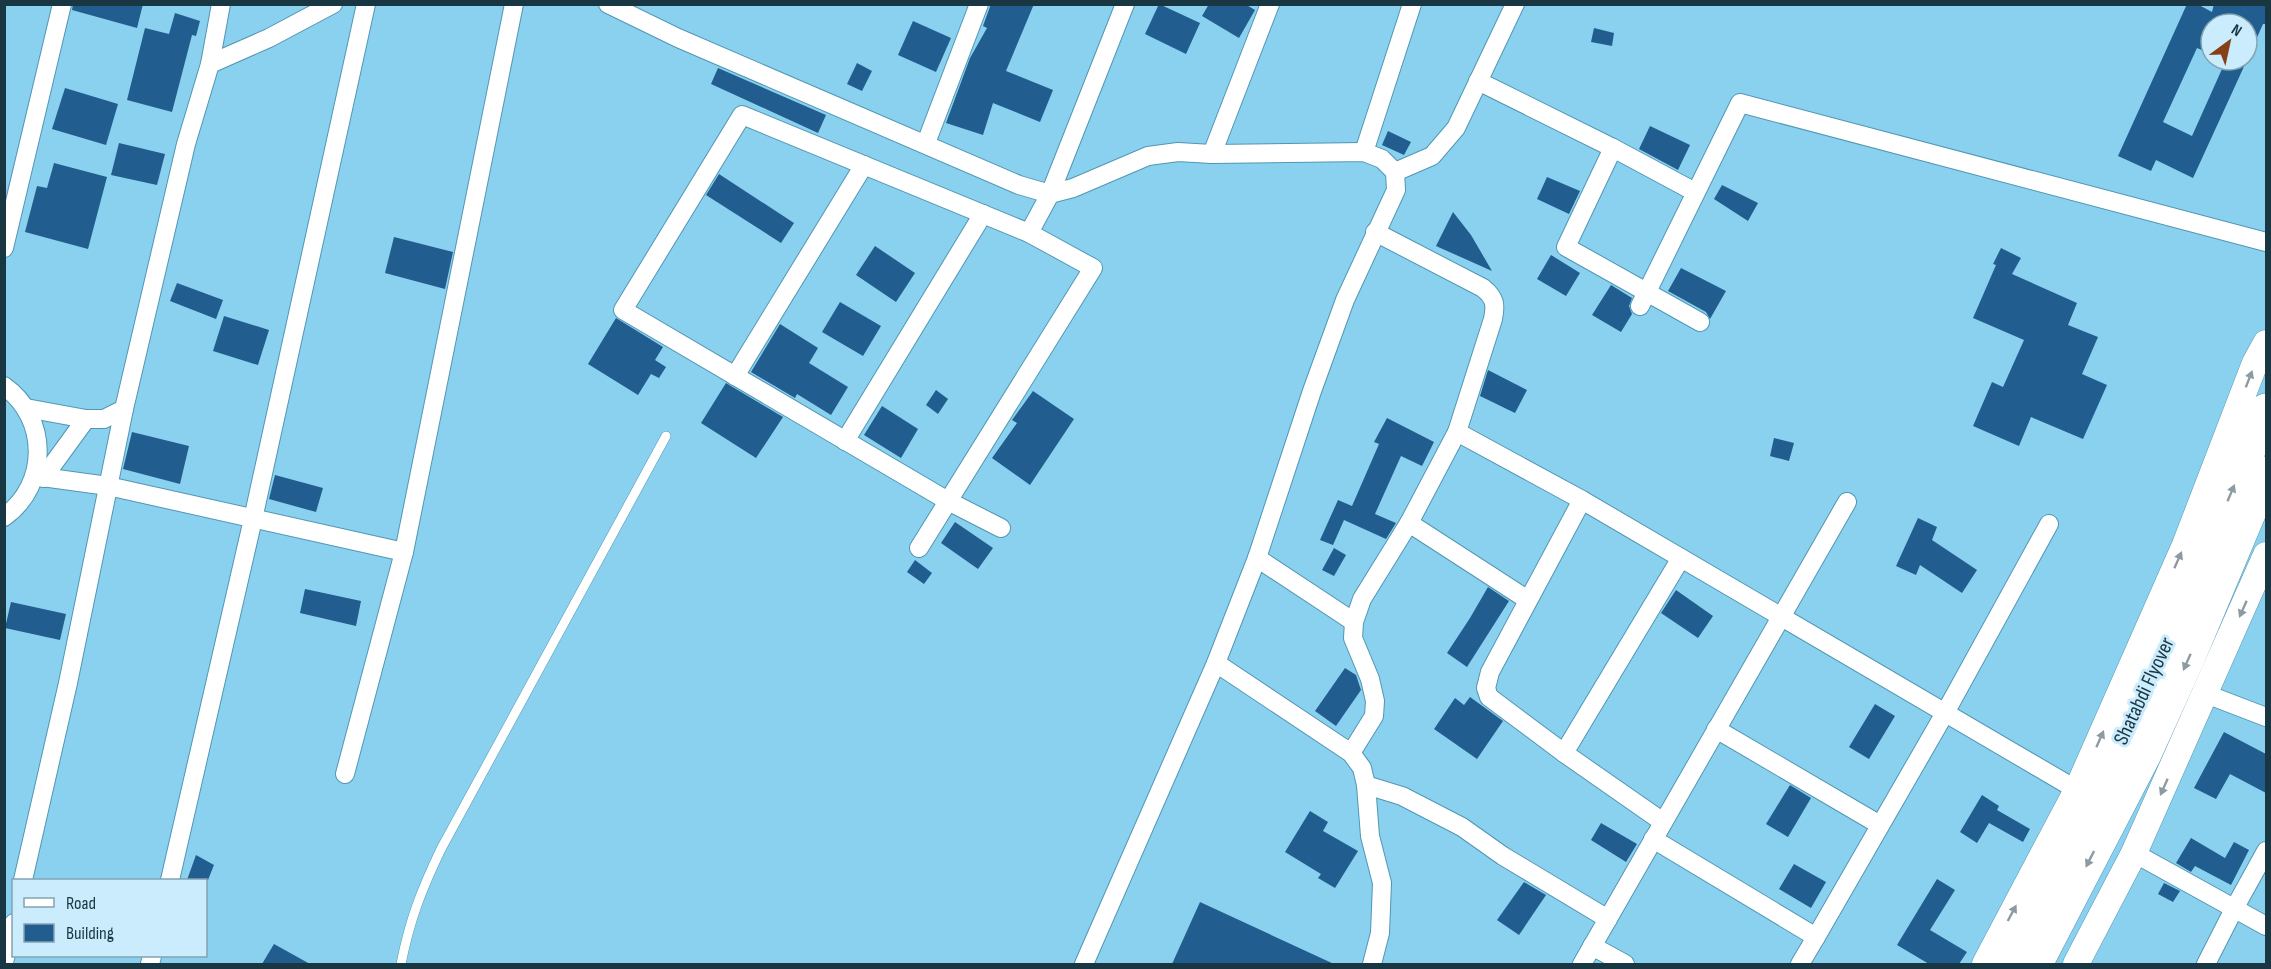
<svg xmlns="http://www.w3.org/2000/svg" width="2271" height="969" font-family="'Sofia Sans Condensed',sans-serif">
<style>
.building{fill:#215d8e}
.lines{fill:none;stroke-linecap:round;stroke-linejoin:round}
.lane-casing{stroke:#5197b4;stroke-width:10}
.street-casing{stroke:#5197b4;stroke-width:20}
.secondary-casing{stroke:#5197b4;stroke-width:27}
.highway-casing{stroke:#5197b4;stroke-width:34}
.lane{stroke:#fff;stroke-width:9}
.street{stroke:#fff;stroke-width:18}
.secondary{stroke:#fff;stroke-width:26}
.highway{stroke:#fff;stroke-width:33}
.oneway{fill:#8c9aa1}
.labels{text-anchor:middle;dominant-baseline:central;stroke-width:6;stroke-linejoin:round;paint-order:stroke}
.street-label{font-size:21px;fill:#193643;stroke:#caecfc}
</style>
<rect width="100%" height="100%" fill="#8ad1ef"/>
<!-- building -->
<g class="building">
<path d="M73,4h70l-6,24 -65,-18z"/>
<path d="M991,4h43l-28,67 47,19 -13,32 -47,-19 -10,32 -37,-12 24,-65 17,-30 -4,-2z"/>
<path d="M1159,4l41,19 -14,31 -41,-20z"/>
<path d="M1209,4h36l10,6 -16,28 -37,-22z"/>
<path d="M2187,4h10l15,8 2,-8h52v20h-3l-16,36v-36h-36v30l-14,-6 -34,74 29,14 34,-76h21l-54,118 -37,-18 -5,11 -33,-15z"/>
<path d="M175,13l25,8 -4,15 -4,-1 -20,77 -45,-12 18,-72 24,6z"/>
<path d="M913,21l38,17 -15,34 -38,-17z"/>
<path d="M1594,28l20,5 -2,13 -21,-4z"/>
<path d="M857,63l15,8 -10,20 -15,-7z"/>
<path d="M718,68l108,47 -8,18 -107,-49z"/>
<path d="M65,88l53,16 -12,41 -54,-16z"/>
<path d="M1650,126l40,19 -12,25 -39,-21z"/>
<path d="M1388,131l23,11 -7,13 -22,-10z"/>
<path d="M119,143l46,11 -8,31 -46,-10z"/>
<path d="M54,163l53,14 -19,72 -63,-17 12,-46 10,2z"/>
<path d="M719,174l75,49 -13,20 -75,-48z"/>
<path d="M1547,177l33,14 -11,23 -32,-15z"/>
<path d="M1722,185l36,18 -10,18 -34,-22z"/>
<path d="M1453,212l18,23 21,36 -56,-25z"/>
<path d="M394,237l59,15 -8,37 -60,-16z"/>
<path d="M875,246l40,27 -19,29 -40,-27z"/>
<path d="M2001,248l20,10 -9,16 65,29 -9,22 30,12 -16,37 25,11 -24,54 -52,-22 -12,29 -46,-20 19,-44 11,5 21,-47 -51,-22 23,-53 -3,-1z"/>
<path d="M1551,255l29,18 -14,23 -29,-17z"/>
<path d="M1681,268l45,23 -16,28 -4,-7 -38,-21z"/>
<path d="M177,283l46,17 -7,19 -46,-18z"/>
<path d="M1611,285l21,13 -3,8 3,8 -11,18 -29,-17z"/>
<path d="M840,302l41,24 -18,30 -41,-24z"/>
<path d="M224,316l45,14 -11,35 -45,-14z"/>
<path d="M616,318l47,29 -8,13 11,7 -7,11 -8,-4 -13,21 -50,-31z"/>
<path d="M780,324l38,24 -9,15 39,24 -17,28 -34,-21 -2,4 -44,-26z"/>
<path d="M1488,370l39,20 -12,23 -35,-17z"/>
<path d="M726,383l57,34 -27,41 -55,-35z"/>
<path d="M936,390l12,9 -10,15 -12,-9z"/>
<path d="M1033,391l41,28 -44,66 -38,-27 25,-35 -5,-3z"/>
<path d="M882,406l36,23 -17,29 -37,-23z"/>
<path d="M1387,418l47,24 -12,24 -21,-10 -26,58 21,9 -10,16 -42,-19 -11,25 -13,-5 18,-40 14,6 27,-62 -5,-2z"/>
<path d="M132,432l57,14 -9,38 -57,-15z"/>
<path d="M1774,438l20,5 -5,18 -19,-5z"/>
<path d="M275,475l48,13 -7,24 -47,-13z"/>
<path d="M1918,518l19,9 -5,13 45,30 -15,23 -42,-28 -4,10 -20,-9z"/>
<path d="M955,522l38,26 -15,21 -37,-26z"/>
<path d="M1334,548l12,7 -12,21 -12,-6z"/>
<path d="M915,560l17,13 -8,11 -17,-12z"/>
<path d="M1488,587l21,14 -42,66 -20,-14 23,-35z"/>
<path d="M305,589l56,12 -5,25 -56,-13z"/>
<path d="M1676,590l37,26 -15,22 -37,-25z"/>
<path d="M11,602l55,12 -6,26 -55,-12z"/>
<path d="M1345,668l11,7 5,15 -25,36 -21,-15z"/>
<path d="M1470,697l33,24 -26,38 -43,-30 21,-31 9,7z"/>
<path d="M1875,704l20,12 -26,43 -20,-12z"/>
<path d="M2224,732l42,22v39l-36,-19 -14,25 -22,-11z"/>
<path d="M1790,785l21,13 -23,39 -22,-13z"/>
<path d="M1982,795l17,11 -2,4 33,19 -7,13 -34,-19 -12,20 -17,-11z"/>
<path d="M1310,811l18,11 -5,9 35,20 -23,37 -17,-10 3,-4 -36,-22z"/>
<path d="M1601,823l36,21 -11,18 -35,-22z"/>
<path d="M2191,838l34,20 9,-16 15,8 -18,35 -36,-19 -4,6 -15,-9z"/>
<path d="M196,855l18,10 -6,15h-21z"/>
<path d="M1794,864l32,18 -15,26 -32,-19z"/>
<path d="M1937,879l18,11 -25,40 37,22 -8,12h-30l-32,-19z"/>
<path d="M1524,882l22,13 -27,40 -22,-15z"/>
<path d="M2164,883l16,8 -7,11 -15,-8z"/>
<path d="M1200,902l134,62h-162z"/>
<path d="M274,944l36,20h-48z"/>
</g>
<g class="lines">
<defs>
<path id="lane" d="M401,964c9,-45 20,-73 40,-115l225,-413"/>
<g id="street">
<path d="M608,4l70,34 341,147 31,9 23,-6 75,-32 30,-4 34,2 152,-2 18,7 13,13 1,18 -51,110 -33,91 -55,167 -41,105 -132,301"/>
<path d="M210,64l59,-26 64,-34"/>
<path d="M1478,81l135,67 82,44"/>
<path d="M926,143l53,-139"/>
<path d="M1613,148l-47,99 134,75"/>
<path d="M1364,152l48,-148"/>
<path d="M1212,154l58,-150"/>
<path d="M1395,172l37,-16 24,-28 59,-124"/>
<path d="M4,248l58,-244"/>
<path d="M1640,306l100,-203 526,139"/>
<path d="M735,376l129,-211"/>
<path d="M4,386c45,32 45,99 0,131"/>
<path d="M26,408l60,11h18l20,-10"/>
<path d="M1457,432l125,68 495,290"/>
<path d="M845,441l138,-227"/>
<path d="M35,476l73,10 296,66"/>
<path d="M43,478l43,-59"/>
<path d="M1582,500l-92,172 -4,16 3,9 75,56 99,69"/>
<path d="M1409,523l119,77"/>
<path d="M1001,528l-53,-27 -325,-191 119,-195 287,118"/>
<path d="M919,548l174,-280 -64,-35 21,-39 75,-190"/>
<path d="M1257,558l97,64"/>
<path d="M1216,663l135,90 11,15 4,17 4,51 12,47 -2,50 -8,31"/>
<path d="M2206,694l60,23"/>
<path d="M1716,729l164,96"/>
<path d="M1351,753l23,-37 1,-15 -5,-22 -17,-41 1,-16 8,-23 47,-76 48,-91 36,-113c3,-15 2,-21 -10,-31l-108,-56"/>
<path d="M1564,753l117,-195"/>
<path d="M345,774l59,-222 110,-548"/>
<path d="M1366,785l36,11 60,31 41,29 105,63"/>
<path d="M1653,839l163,98 129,-224 104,-189"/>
<path d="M2134,853l132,73"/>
<path d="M23,880l45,-197 56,-274 62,-265 24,-80 11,-60"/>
<path d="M170,880l83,-361 113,-515"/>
<path d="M1592,946l33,18"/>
<path d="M4,962l10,-39"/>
<path d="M150,964l2,-8"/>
<path d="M1582,964l265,-462"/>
<path d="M1800,964l16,-27"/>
<path d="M2206,964l28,-55 32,-58"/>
</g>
<g id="secondary">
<path d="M1985,964l92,-174 108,-245 70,-182 11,-20"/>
<path d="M2076,964l58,-111 132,-298"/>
</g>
<g id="highway">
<path d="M2007,964l87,-169 67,-137 105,-248"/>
<path d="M2036,964l108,-208 43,-95 79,-188"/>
</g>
</defs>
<!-- lane casing -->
<use href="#lane" class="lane-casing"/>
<!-- street casing -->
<use href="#street" class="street-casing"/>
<!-- secondary casing -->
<use href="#secondary" class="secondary-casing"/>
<!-- highway casing -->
<use href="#highway" class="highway-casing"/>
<!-- lane -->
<use href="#lane" class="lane"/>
<!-- street -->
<use href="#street" class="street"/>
<!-- secondary -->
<use href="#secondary" class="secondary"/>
<!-- highway -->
<use href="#highway" class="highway"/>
</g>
<!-- one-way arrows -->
<defs><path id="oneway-solid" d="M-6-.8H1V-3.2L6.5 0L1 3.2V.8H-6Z" transform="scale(1.5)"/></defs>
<g class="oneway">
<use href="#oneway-solid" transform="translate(2249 379) rotate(-69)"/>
<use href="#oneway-solid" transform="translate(2231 493) rotate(-67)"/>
<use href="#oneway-solid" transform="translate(2178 560) rotate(-66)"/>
<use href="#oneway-solid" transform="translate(2243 609) rotate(114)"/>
<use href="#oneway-solid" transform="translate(2187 662) rotate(114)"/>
<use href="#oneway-solid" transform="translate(2100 739) rotate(-66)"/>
<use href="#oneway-solid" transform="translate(2164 787) rotate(114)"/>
<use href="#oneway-solid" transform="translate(2090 859) rotate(117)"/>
<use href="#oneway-solid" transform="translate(2012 913) rotate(-62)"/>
</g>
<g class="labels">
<!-- street labels -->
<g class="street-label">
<text transform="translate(2144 691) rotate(-65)">Shatabdi Flyover</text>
</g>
</g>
<!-- border -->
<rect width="2271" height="969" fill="none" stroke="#193643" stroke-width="12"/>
<!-- legend -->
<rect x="12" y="879" width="195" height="78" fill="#caecfc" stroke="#83a3b2" stroke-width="1.5"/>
<rect x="24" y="898" width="30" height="9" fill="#ffffff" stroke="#83a3b2" stroke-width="1.5"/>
<text x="66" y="909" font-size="18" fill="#193643">Road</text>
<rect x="24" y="924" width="30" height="18" fill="#215d8e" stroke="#83a3b2" stroke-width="1.5"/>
<text x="66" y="939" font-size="18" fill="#193643">Building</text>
<!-- north arrow -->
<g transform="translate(2229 42) rotate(33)"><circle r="28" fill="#caecfc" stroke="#83a3b2" stroke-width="1.5"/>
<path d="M0-4.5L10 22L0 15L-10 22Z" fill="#854018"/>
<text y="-9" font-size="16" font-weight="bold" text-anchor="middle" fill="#193643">N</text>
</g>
</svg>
